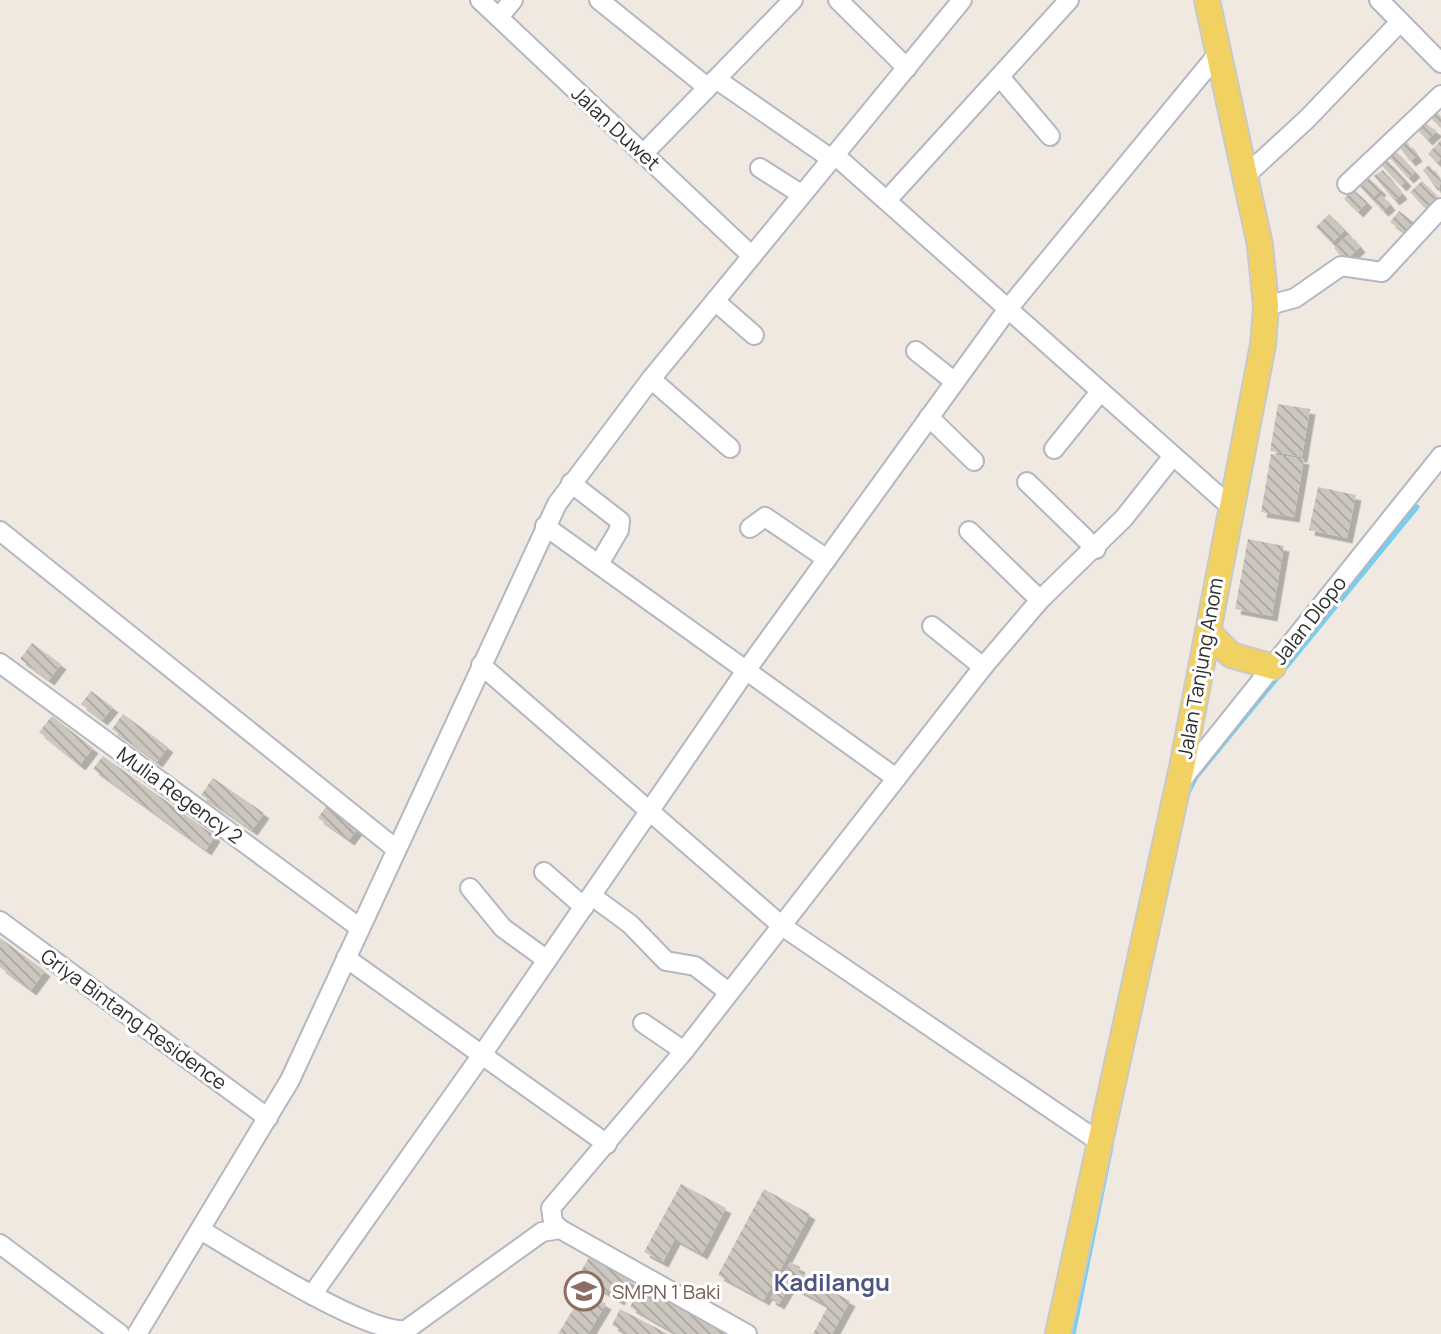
<svg xmlns="http://www.w3.org/2000/svg" width="1441" height="1334" font-family="Manrope,sans-serif">
<style>
.lines{fill:none;stroke-linecap:round;stroke-linejoin:round}
.stream{stroke:#75cff0;stroke-width:5}
.building{fill:url(#building-back-hatch);filter:url(#shadow)}
.minor-casing{stroke:#b4b7c1;stroke-width:22}
.major-casing{stroke:#c9c9c9;stroke-width:28}
.minor{stroke:#fff;stroke-width:18}
.major{stroke:#f2d163;stroke-width:24}
.labels{text-anchor:middle;dominant-baseline:central;stroke-width:6;stroke-linejoin:round;paint-order:stroke}
.street-label{font-size:20px;fill:#2e2e2e;stroke:#fff}
.education-label{font-size:20px;fill:#785e54;stroke:#fff;text-anchor:start}
.quarter-label{font-size:24px;font-weight:bold;fill:#4d5680;stroke:#fff}
</style>
<defs>
<pattern id="building-back-hatch" width="6" height="6" patternUnits="userSpaceOnUse" patternTransform="scale(2)"><rect width="6" height="6" fill="#cbc7bf"/><path d="M-1 5l2 2M0 0l6 6M5-1l2 2" fill="none" stroke="#afaba4"/></pattern>
<filter id="shadow"><feDropShadow dx="5.5" dy="5.5" stdDeviation="0" flood-color="#0004"/></filter>
</defs>
<rect width="100%" height="100%" fill="#efe9e1"/>
<g class="lines">
<!-- stream -->
<g class="stream">
<path d="M1186,797l10,-20 221,-270"/>
<path d="M1073,1334l38,-187"/>
</g>
</g>
<!-- building -->
<g class="building">
<path d="M1432,108l9,9v11l-14,-14z"/>
<path d="M1422,121l15,10 -10,9 -12,-13z"/>
<path d="M1441,140v18l-4,5 -9,-9z"/>
<path d="M1407,142l10,14 -7,5 -10,-13z"/>
<path d="M1395,150l20,22 -7,6 -20,-22z"/>
<path d="M1387,160l19,21 -5,5 -20,-21z"/>
<path d="M1429,165l12,16 -3,10 -15,-21z"/>
<path d="M1383,170l19,24 -8,6 -20,-24z"/>
<path d="M1369,178l12,12 -9,9 -12,-12z"/>
<path d="M1422,181l19,19 -12,12 -19,-20z"/>
<path d="M1353,189l14,13 -9,10 -14,-13z"/>
<path d="M1382,195l8,10 -7,6 -9,-9z"/>
<path d="M1399,211l17,13 -8,11 -18,-13z"/>
<path d="M1329,214l16,16 -13,13 -16,-16z"/>
<path d="M1349,234l11,13 -15,14 -11,-13z"/>
<path d="M1278,404l32,5 -8,48 -32,-6z"/>
<path d="M1271,454l33,5 -10,58 -33,-5z"/>
<path d="M1318,487l38,8 -9,43 -38,-8z"/>
<path d="M1248,539l36,7 -12,70 -37,-7z"/>
<path d="M32,643l29,21 -12,16 -29,-21z"/>
<path d="M91,691l22,16 -11,13 -21,-16z"/>
<path d="M123,714l45,33 -11,15 -45,-33z"/>
<path d="M52,716l41,32 -13,17 -41,-33z"/>
<path d="M103,756l112,80 -9,14 -113,-81z"/>
<path d="M213,778l51,35 -12,17 -51,-35z"/>
<path d="M327,805l32,22 -10,13 -31,-22z"/>
<path d="M0,938l45,33 -14,19 -31,-23z"/>
<path d="M681,1184l45,24 -24,46 -27,-15 -12,23 -19,-10z"/>
<path d="M764,1189l46,25 -46,86 -46,-25z"/>
<path d="M590,1256l40,24 -11,20 -41,-24z"/>
<path d="M790,1262l10,5 -2,5 52,29 -18,33h-19l15,-28 -38,-21 -11,19 -9,-5z"/>
<path d="M642,1285l86,49h-51l-47,-27z"/>
<path d="M584,1291l22,13 -18,30h-30z"/>
<path d="M620,1309l48,25h-40l-16,-9z"/>
</g>
<g class="lines">
<defs>
<g id="minor">
<path d="M480,0l272,256"/>
<path d="M599,0l108,87"/>
<path d="M838,0l69,68"/>
<path d="M1379,0l62,63"/>
<path d="M499,17l14,-17"/>
<path d="M1000,77l50,59"/>
<path d="M716,79l117,81"/>
<path d="M643,154l150,-154"/>
<path d="M836,156l395,351"/>
<path d="M760,168l41,26"/>
<path d="M1245,176l62,-57 93,-97"/>
<path d="M1347,184l94,-89"/>
<path d="M888,199l181,-199"/>
<path d="M715,301l39,34"/>
<path d="M1266,306l29,-8 46,-32 41,6 59,-64"/>
<path d="M916,351l39,31"/>
<path d="M651,379l79,69"/>
<path d="M929,417l45,44"/>
<path d="M1054,449l46,-57"/>
<path d="M1027,482l69,67"/>
<path d="M571,483l49,38 -1,9 -20,34"/>
<path d="M545,526l351,252"/>
<path d="M750,528l15,-11 62,42"/>
<path d="M0,531l396,318"/>
<path d="M969,531l71,69"/>
<path d="M932,626l51,41"/>
<path d="M0,663l360,265"/>
<path d="M481,665l301,261 319,217"/>
<path d="M1180,782l261,-326"/>
<path d="M544,872l40,35"/>
<path d="M470,888l33,40 44,32"/>
<path d="M592,896l38,28 36,37 29,5 32,25"/>
<path d="M0,921l268,197"/>
<path d="M346,958l261,186"/>
<path d="M643,1023l41,28"/>
<path d="M560,1229l-7,-7 -2,-14 133,-157 299,-384 57,-67 84,-82 49,-62"/>
<path d="M201,1230c38,23 166,104 205,100l136,-98 18,-3 187,105"/>
<path d="M0,1244l120,90"/>
<path d="M312,1295l169,-239 264,-384 262,-362 210,-255"/>
<path d="M137,1334l153,-254 267,-576 94,-125 311,-379"/>
</g>
<g id="major">
<path d="M1208,632l23,23 42,12"/>
<path d="M1058,1334l124,-567 81,-422 3,-39 -6,-61 -53,-245"/>
</g>
</defs>
<!-- minor casing -->
<use href="#minor" class="minor-casing"/>
<!-- major casing -->
<use href="#major" class="major-casing"/>
<!-- minor -->
<use href="#minor" class="minor"/>
<!-- major -->
<use href="#major" class="major"/>
</g>
<!-- icons -->
<defs>
<symbol id="school-ring" viewBox="-11 -11 22 22"><circle r="9.5" fill="#fff" stroke="#8d6e63" stroke-width="1.5"/><path d="M0-5L7-2L0 1L-7-2ZM-4 1L0 2.5L4 1V4Q0 6-4 4Z" fill="#8d6e63"/></symbol>
</defs>
<g fill-rule="evenodd">
<use href="#school-ring" x="562" y="1269" width="44" height="44"/>
</g>
<g class="labels">
<!-- street labels -->
<g class="street-label">
<text transform="translate(616 128) rotate(43)">Jalan Duwet</text>
<text transform="translate(1309 620) rotate(-52)">Jalan Dlopo</text>
<text transform="translate(1200 668) rotate(-80)">Jalan Tanjung Anom</text>
<text transform="translate(180 795) rotate(36)">Mulia Regency 2</text>
<text transform="translate(134 1019) rotate(36)">Griya Bintang Residence</text>
</g>
<!-- education labels -->
<g class="education-label">
<text x="612" y="1291">SMPN 1 Baki</text>
</g>
<!-- quarter labels -->
<g class="quarter-label">
<text x="832" y="1281">Kadilangu</text>
</g>
</g>
</svg>
